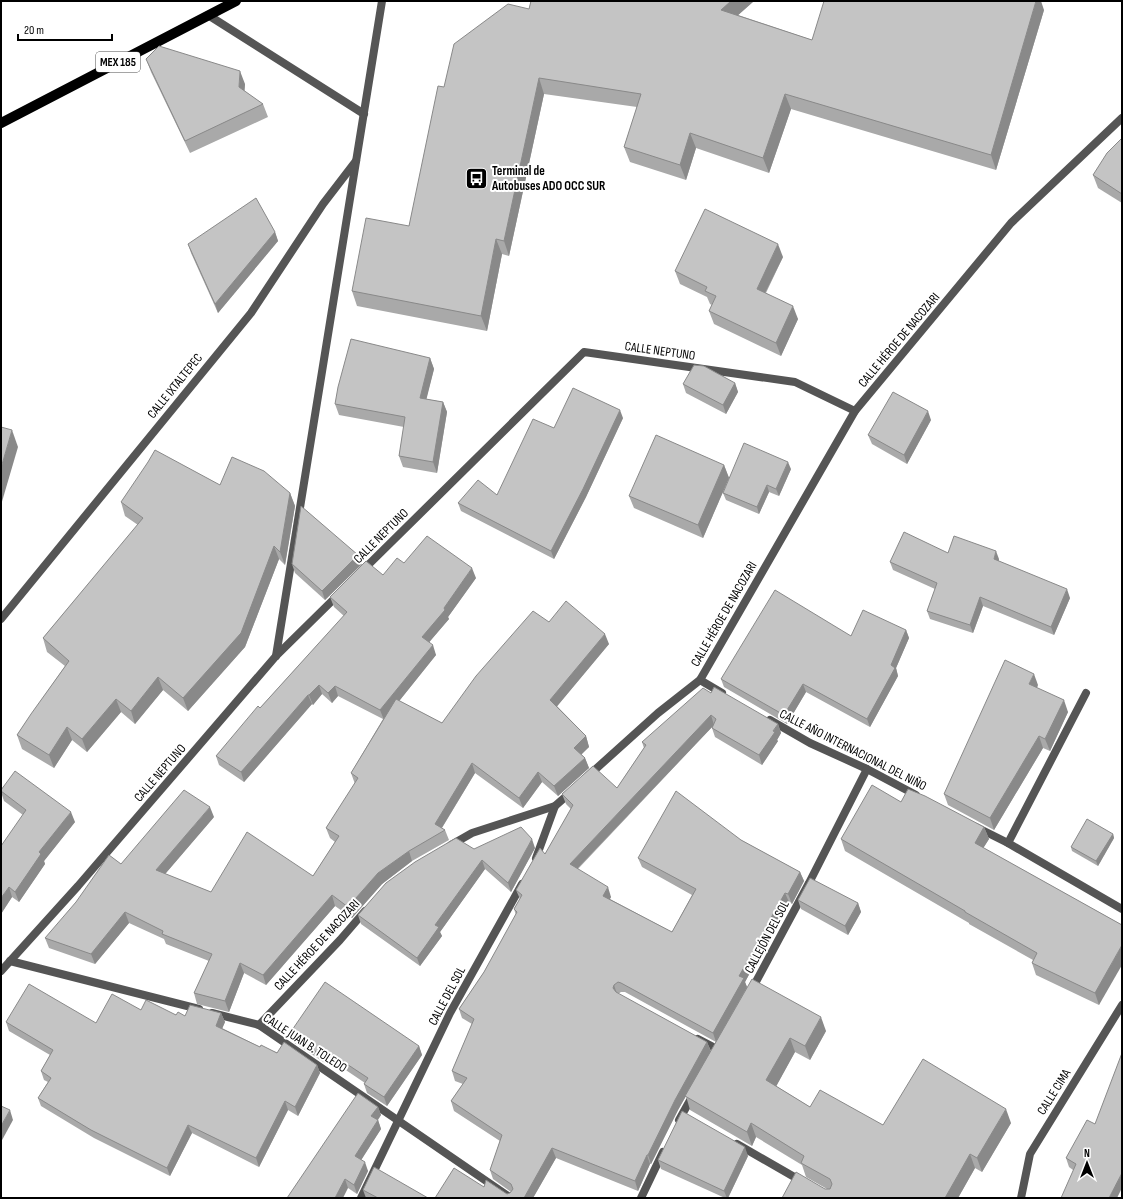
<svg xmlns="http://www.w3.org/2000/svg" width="1123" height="1199" font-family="'Sofia Sans Condensed',sans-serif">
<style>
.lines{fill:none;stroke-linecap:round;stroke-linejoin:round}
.street{stroke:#555;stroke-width:8}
.primary{stroke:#000;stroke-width:10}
.wall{fill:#a9a9a9;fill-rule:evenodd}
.shaded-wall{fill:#898989}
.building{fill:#c4c4c4;stroke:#898989}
.labels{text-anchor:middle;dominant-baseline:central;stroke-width:4;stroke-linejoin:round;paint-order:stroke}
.shield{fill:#fff;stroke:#4c4c4c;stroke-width:1}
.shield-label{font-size:12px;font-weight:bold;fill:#000}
.poi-label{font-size:13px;font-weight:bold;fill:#000;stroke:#fff;text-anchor:start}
.street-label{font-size:13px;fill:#000;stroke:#fff}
</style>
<rect width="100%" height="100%" fill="#fff"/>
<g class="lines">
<!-- street -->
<g class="street">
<path d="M208,15l156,99"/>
<path d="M362,571l222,-219 211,30 60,29"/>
<path d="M1,619l250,-306 72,-109 33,-43"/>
<path d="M276,656l106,-655"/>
<path d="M700,680l22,13"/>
<path d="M770,720l40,23 57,26 49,26"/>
<path d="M588,776l70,-63 42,-33 155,-269 156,-188 111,-105"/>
<path d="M976,827l32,16 114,66"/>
<path d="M1008,843l78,-150"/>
<path d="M451,845l21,-12 83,-27 16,-14"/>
<path d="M536,858l19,-52"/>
<path d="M10,961l189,48"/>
<path d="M1,971l77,-85 198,-230 63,-62"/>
<path d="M751,991l58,-108 58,-114"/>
<path d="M212,1013l47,12 252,173"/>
<path d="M259,1025l81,-85 25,-29"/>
<path d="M698,1039l21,11"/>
<path d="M679,1120l14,-25"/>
<path d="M737,1144l66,38"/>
<path d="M361,1198l89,-185 72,-129"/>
<path d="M641,1198l22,-46"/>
<path d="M1021,1198l9,-44 92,-149"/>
</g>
<!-- primary -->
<path class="primary" d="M1,123l235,-122"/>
</g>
<!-- wall -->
<g class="wall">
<path d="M531,1h223l-16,14 74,25 232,-30 -48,160 -205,-61 -22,64 -73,-25 -10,32 -56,-18 -6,-15 13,-40 -93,-13 -35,162 -7,-2 -15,77 -130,-25 -5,-15 57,-65 35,-139 85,-78z"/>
<path d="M146,59l99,25 -1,7 19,13 5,13 -78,36 -39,-81z"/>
<path d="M1122,138v65l-24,-15 -5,-13z"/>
<path d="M275,232l3,9 -60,72 -27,-60 -3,-9z"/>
<path d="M783,257l-17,36 32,26 -17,37 -67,-32 -5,-13 3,-6 -2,-1 -3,-7 -27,-13 -5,-13z"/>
<path d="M430,358l4,11 -8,30 17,3 4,10 -10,61 -34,-6 -4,-11 5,-29 -65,-12 -4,-11z"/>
<path d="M735,383l3,9 -12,22 -40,-21 -3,-9z"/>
<path d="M623,418l-37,79 -32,62 -93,-48 -3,-8 39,-8 57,-67z"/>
<path d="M931,420l-24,44 -35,-20 -4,-9z"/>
<path d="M724,465l5,13 -26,60 -69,-30 -5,-12z"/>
<path d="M791,469l-12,27 -10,-4 -10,22 -33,-14 -3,-7z"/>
<path d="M220,485l70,8 5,13 -10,59 -6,-6 -34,88 -57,64 -25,-21 -28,34 -14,-12 -34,40 -15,-12 -18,28 -32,-19 -5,-14 48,-69 -18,-14 -4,-14 95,-113 -13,-9 -4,-14z"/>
<path d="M948,553l51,6v2l71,37 -16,37 -71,-29 -10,27 -43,-14 -3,-8 8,-22 -42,-19 -3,-8z"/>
<path d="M358,555l4,9 -37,36 -30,-27 -3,-9z"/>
<path d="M404,563l72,15 -28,39 1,2 -20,23 7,13 -37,46 43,22 107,-101 60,22 -52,62 29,30 3,11 -8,7 4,4 4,10 -31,28 -16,-14 -19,26 -48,-35 -33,55 3,2 4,10 -37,21 -30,23 -30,34 -17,-12 -69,79 -22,-12 -15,39 -32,-8 -3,-11 15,-32 -43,-17 -2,-5 -35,-16 -34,41 -46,-16 -4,-10 76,-74 93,-47 -49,57 46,18 102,-16 22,-34 -5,-4 -4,-10 29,-44 -4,-11 32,-54 -45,-23 -6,7 -10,-9 -9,11 -1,-1 -68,78 -25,-17 -3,-9 44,-48 84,-92 -10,-9 -4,-10 53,-22z"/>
<path d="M906,630l3,8 -13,30 2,8 -28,51 -64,-35 -19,32 -63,-37 -3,-8 130,-43z"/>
<path d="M1038,685l-1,3 31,24 -18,39 -7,-3 -49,82 -46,-25 -4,-11z"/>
<path d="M711,693l67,31 3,9 -4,7 1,1 -16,24 -47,-28 -3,-9v-1l-134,142 33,28 -1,2 62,33 20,-37 -50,-28 -4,-9 103,-18 59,32 4,9 -12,23 -3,-2 -30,53v1l-14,26 2,5 79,44 -16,29 -15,-8 -19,34 34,21 73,18 128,-2 -29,49 -7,-4 -17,30 -133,-9h2l-21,-12 -4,-12 -46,-28 -4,9 -62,-36 -4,-14 -8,14 -27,54h-1l-12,27 -82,-33 -23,40h-98l49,-11 23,7 3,-1 1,-1 -18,-13 -3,-9 10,-29 -46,-30 -3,-10 12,-17 -8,-3 -3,-10 20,-47 -10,-6 -3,-9 25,-37 32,-57 -2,-6 6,-10 -4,-9 29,-36 26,-45 -5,-5 -4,-10 55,-6 27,-40 -2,-6zM621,992h4l91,50 -5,9 -4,-9 -89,-48z"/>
<path d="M1,790l74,32 -31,39 1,3 -26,38 -7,-5 -11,17 22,-99 -19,-14 -3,-9z"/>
<path d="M901,802l83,25 5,12 -6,9 139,77 -23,80 -63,-30 -4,-12 1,-3 -64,-36v-1l-124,-72 -4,-12z"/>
<path d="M1113,834l1,4 -16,28 -26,-15 -1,-4z"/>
<path d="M535,848l-24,44 -26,-23 -45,63 2,4 -22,30 -59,-42 -3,-9 116,-66z"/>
<path d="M798,900l60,3 3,9 -13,23 -47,-26z"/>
<path d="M141,1010l44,6 36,-3 4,9 -3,6 38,19 57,18 3,8 -22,43 -10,-6 -29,57 -67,-34 -22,43 -76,-38 -53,-32 -3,-8 10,-16 -4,-2 -3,-9 9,-16 -41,-24 -3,-9 90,1z"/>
<path d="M290,1033l129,13 3,9 -35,51 -20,-13 -3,-9 1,-1 -37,-25 -3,5 -32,-21z"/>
<path d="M378,1107l3,8 -3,5 3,9 -20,31 7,11 -11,23 -9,-6 -61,10z"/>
<path d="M1095,1124l27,64 -49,-18 -4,-3 -3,-9z"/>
<path d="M748,1156l-20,42h-3l-64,-29 -3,-9z"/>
<path d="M363,1190l65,8h-62z"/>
</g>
<!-- shaded-wall -->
<g class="shaded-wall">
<path d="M731,1h23l-27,24 -6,-15z"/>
<path d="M1036,1h5l3,9 -48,160 -5,-15z"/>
<path d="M240,71l5,13 -1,16 -5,-13z"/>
<path d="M539,78l5,16 -35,162 -5,-15z"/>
<path d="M785,94l6,15 -22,64 -6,-15z"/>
<path d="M690,133l6,15 -10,32 -6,-15z"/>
<path d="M275,232l3,9 -60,72 -3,-9z"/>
<path d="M496,239l6,15 -15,77 -6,-15z"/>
<path d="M778,244l5,13 -22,44 -4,-12z"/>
<path d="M793,306l5,13 -17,37 -5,-13z"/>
<path d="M430,358l4,11 -10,40 -4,-11z"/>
<path d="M735,383l3,9 -12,22 -3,-9z"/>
<path d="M443,402l4,10 -10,61 -4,-11z"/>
<path d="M620,410l3,8 -37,79 -32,62 -3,-8z"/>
<path d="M928,411l3,9 -24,44 -3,-9z"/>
<path d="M12,430l6,17 -17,58v-37z"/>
<path d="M788,462l3,7 -12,27 -3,-7z"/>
<path d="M724,465l5,13 -26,60 -5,-13z"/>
<path d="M767,485l2,7 -10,22 -2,-7z"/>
<path d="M290,493l5,13 -10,59 -5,-13z"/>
<path d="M274,546l5,13 -34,88 -57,64 -5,-13z"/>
<path d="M996,551l3,8 -2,8 -3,-8z"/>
<path d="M358,555l4,9 -37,36 -3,-9z"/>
<path d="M472,568l4,10 -28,39 1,2 -23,27 -4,-9 22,-29z"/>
<path d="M1067,589l3,9 -16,37 -3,-8z"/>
<path d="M980,597l3,9 -10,27 -3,-8z"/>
<path d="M906,630l3,8 -13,30 2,8 -28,51 -3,-8z"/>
<path d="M605,634l4,10 -55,66 -4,-10z"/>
<path d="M433,645l3,10 -52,65 -4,-10z"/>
<path d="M1034,674l4,11 -5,11 -4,-12z"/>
<path d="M158,677l5,13 -28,34 -4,-13z"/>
<path d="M803,684l3,8 -19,32 -3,-9z"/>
<path d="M319,685l3,9 -9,11 -4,-10z"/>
<path d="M335,686l3,10 -6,7 -4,-10z"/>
<path d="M308,695l4,9 -68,78 -3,-10z"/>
<path d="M116,699l5,13 -34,40 -5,-13z"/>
<path d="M1064,700l4,12 -18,39 -5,-12z"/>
<path d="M711,715l3,10 -141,148 -3,-9z"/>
<path d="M778,724l3,9 -4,7 1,1 -16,24 -3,-10z"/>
<path d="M67,727l5,13 -18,28 -5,-13z"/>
<path d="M586,736l3,11 -11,11 -4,-10z"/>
<path d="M1039,736l4,12 -49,82 -4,-12z"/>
<path d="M585,758l4,10 -31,28 -4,-10z"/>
<path d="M472,763l3,10 -37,61 -3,-10z"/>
<path d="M538,772l4,10 -19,26 -4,-10z"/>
<path d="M210,807l4,10 -54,63 -4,-10z"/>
<path d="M71,812l4,10 -31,39 1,3 -26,38 -4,-10 24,-40z"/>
<path d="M984,827l5,12 -10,16 -4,-12z"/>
<path d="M1113,834l1,4 -16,28 -2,-5z"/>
<path d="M532,839l3,9 -24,44 -3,-9z"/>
<path d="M409,851l3,10 -30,23 -30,34 -4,-11 30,-34z"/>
<path d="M482,860l3,9 -45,63 2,4 -22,30 -3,-8 18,-33z"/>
<path d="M800,872l4,9 -12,23 -4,-10z"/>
<path d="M9,887l3,10 -11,17v-16z"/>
<path d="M608,887l3,10 -5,8 -3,-9z"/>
<path d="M785,893l4,9 -30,53v1l-14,26 2,5 -31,55 -3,-9 26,-57 16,-30z"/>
<path d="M332,895l3,11 -69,79 -3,-10z"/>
<path d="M858,903l3,9 -13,23 -3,-9z"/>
<path d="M125,912l4,11 -34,41 -4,-10z"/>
<path d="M1122,945v20l-23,40 -4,-12z"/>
<path d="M240,963l4,10 -15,39 -4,-11z"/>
<path d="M614,985l3,9 -4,-6z"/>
<path d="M221,1013l4,9 -5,12 -4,-8z"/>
<path d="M821,1017l5,14 -16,29 -5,-14z"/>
<path d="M790,1038l5,14 -23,42 -6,-14z"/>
<path d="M707,1042l4,10 -33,58 -27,54 -3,-9 27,-55z"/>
<path d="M419,1046l3,9 -35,51 -3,-9z"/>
<path d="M324,1049l4,9 -3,5 -4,-8z"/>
<path d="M317,1065l3,8 -22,43 -3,-9z"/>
<path d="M285,1101l3,9 -29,57 -3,-9z"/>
<path d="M378,1107l3,8 -7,10 -3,-9z"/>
<path d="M1006,1109l5,14 -29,49 -5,-14z"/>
<path d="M10,1110l3,10 -12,22v-16z"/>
<path d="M378,1120l3,9 -23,36 -3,-9z"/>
<path d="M751,1123l5,14 -4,9 -5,-14z"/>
<path d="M188,1125l4,8 -22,43 -3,-8z"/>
<path d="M745,1147l3,9 -20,42h-1l-3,-7z"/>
<path d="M552,1148l4,10 -23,40h-9z"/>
<path d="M970,1154l5,14 -17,30h-13z"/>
<path d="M647,1155l3,9 -12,27 -3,-10z"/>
<path d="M365,1162l3,9 -11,23 -3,-9z"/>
<path d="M1122,1173v15l-5,10h-8z"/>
<path d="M345,1179l3,9 -5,10h-8z"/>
</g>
<!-- building -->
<g class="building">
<path d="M531,1h200l-10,9 91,30 12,-39h212l-45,154 -206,-61 -22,64 -73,-25 -10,32 -56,-18 17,-53 -102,-16 -35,163 -8,-2 -15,77 -129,-25 14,-73 43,8 29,-140 6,1 10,-43 54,-40 21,5z"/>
<path d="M159,46l81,25 -1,16 24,17 -78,37 -39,-82z"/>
<path d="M1122,138v56l-29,-19 14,-22z"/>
<path d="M256,198l19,34 -60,72 -27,-60z"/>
<path d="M705,209l73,35 -21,45 36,17 -17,37 -67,-32 7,-15 -11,-5 2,-4 -32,-16z"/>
<path d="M351,339l79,19 -10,40 23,4 -10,60 -34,-6 6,-39 -70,-13 3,-17z"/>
<path d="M694,365l10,1 31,17 -12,22 -40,-21z"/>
<path d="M573,388l47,22 -37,79 -32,62 -93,-48 20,-23 19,15 36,-76 21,9z"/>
<path d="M893,392l35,19 -24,44 -36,-20z"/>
<path d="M1,427l11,3 -11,38z"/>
<path d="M656,435l68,30 -26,60 -69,-29z"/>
<path d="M744,443l44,19 -12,27 -9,-4 -10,22 -34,-14z"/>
<path d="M155,450l65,35 12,-28 32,14 26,22 -10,59 -6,-6 -33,87 -58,65 -25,-21 -27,34 -15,-12 -34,40 -15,-12 -18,28 -32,-20 14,-21 38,-53 -26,-23 100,-120 -22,-16 27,-40z"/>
<path d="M301,506l57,49 -36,36 -30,-27z"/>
<path d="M904,532l44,21 6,-17 42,15 -2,8 73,30 -16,38 -71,-30 -10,28 -43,-14 10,-28 -47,-21z"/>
<path d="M427,536l45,32 -28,40 1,2 -23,27 11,8 -53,65 -45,-24 -7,7 -9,-8 -10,10h-1l-67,77 -25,-16 42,-50 2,2 87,-96 -17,-15 36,-36 17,14 14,-17 7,5z"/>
<path d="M775,590l76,46 12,-26 43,20 -15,35 4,3 -28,51 -64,-35 -19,31 -63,-36z"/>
<path d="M566,601l39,33 -55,66 36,36 -12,12 11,10 -31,28 -16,-14 -19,26 -47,-35 -37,61 10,6 -36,21 -31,22 -30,34 -16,-12 -69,80 -23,-12 -15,38 -31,-8 18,-39 -50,-20 1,-3 -38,-19 -34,42 -46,-16 31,-36 33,-47 12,9 63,-74 26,17 -54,63 55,22 36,-60 66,44 26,-40 -13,-8 32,-50 -7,-5 45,-74 46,24 34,-47 57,-65 16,11z"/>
<path d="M1005,660l29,14 -5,10 35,16 -19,39 -6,-3 -49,82 -46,-24z"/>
<path d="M714,687l64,37 -5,7 2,1 -16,23 -47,-27 4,-9 -5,-4 -141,149 38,23 -5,9 69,36 24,-43 -58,-31 38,-67 65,49 59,32 -12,22 -3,-1 -30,53 1,1 -17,29 5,2 -31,55 -92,-50 -3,-1 -4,3 -1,3 3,4 91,50 -32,58 -27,55h-1l-12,26 -83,-33 -28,50h-89l19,-30 30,19 2,-7 21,14 3,-1 3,-4 -2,-5 -21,-14 12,-35 -51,-34 16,-23 -15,-7 22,-52 -15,-10 25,-37 33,-60 -3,-3 8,-14 -6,-5 24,-42 5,6 28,-49 -11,-11 31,-28 24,22 29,-43 -4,-3 61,-54 8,5z"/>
<path d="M15,771l56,41 -32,40 2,2 -26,38 -6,-5 -8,11v-52l25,-36 -25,-19v-1z"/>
<path d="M872,785l29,17 7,-13 17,7 59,31 -9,16 147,82v20l-27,48 -63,-30 5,-10 -72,-41v-1l-124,-72z"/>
<path d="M1087,819l26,15 -17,27 -25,-14z"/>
<path d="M521,827l11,12 -24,44 -26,-23 -47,65 4,2 -22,31 -59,-43 28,-32 29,-21 41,-24 18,11z"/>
<path d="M810,878l48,25 -13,23 -47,-26z"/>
<path d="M752,979l69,38 -16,29 -15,-8 -24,42 44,27 10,-17 63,35 40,-66 83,50 -29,49 -7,-4 -25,44h-163l14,-26 29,17h5l2,-5 -2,-5 -29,-16 3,-7 -53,-33 -4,9 -62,-36z"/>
<path d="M325,982l94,64 -35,51 -20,-13 4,-6 -44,-29 -3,6 -31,-22z"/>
<path d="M29,984l67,39 16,-29 29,16 5,-10 30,15 2,-3 7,4 5,-11 31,8 -5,13 44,21 1,-2 16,8 7,-11 33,23 -22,42 -10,-6 -29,57 -68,-33 -21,43 -76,-38 -53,-32 13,-20 -10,-7 12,-21 -47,-28z"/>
<path d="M1122,1053v120l-13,25h-48l15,-34 -10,-6 21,-38 8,4z"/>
<path d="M358,1093l20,14 -7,9 7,4 -23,36 10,6 -11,23 -9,-6 -10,19h-48z"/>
<path d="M1,1106l9,4 -9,16z"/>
<path d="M682,1111l63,36 -21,44 -66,-31z"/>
<path d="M374,1167l54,31h-50l-15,-8z"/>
</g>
<!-- icons -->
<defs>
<symbol id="bus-square" viewBox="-11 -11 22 22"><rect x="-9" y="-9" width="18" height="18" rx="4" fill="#000" stroke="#fff"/><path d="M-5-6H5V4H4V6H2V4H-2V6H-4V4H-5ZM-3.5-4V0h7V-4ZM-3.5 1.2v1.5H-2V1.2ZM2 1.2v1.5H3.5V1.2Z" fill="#fff"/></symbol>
</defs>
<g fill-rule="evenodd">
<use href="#bus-square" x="464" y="166" width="25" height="25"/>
</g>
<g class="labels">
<!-- shield labels -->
<rect class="shield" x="96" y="52" width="44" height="20" rx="3"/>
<g class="shield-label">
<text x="118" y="62">MEX 185</text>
</g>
<!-- poi labels -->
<g class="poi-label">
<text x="492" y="171">Terminal de<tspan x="492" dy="15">Autobuses ADO OCC SUR</tspan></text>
</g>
<!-- street labels -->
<g class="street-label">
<text transform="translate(899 340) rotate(-50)">CALLE HÉROE DE NACOZARI</text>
<text transform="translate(660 351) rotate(8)">CALLE NEPTUNO</text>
<text transform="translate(175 386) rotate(-51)">CALLE IXTALTEPEC</text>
<text transform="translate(381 536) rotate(-45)">CALLE NEPTUNO</text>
<text transform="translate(724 614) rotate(-60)">CALLE HÉROE DE NACOZARI</text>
<text transform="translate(853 750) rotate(27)">CALLE AÑO INTERNACIONAL DEL NIÑO</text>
<text transform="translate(160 773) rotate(-49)">CALLE NEPTUNO</text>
<text transform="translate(767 937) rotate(-62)">CALLEJÓN DEL SOL</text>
<text transform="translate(317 945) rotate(-47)">CALLE HÉROE DE NACOZARI</text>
<text transform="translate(447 996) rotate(-62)">CALLE DEL SOL</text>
<text transform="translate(305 1043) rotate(33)">CALLE JUAN B. TOLEDO</text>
<text transform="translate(1054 1092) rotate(-58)">CALLE CIMA</text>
</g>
</g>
<!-- border -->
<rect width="1123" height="1199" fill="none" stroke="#000000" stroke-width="4"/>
<!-- north arrow -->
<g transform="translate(1087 1163)" stroke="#ffffff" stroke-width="3" paint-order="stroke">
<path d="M0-3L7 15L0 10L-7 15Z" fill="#000000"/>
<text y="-6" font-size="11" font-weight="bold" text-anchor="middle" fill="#000000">N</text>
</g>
<!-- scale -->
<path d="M18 34v6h94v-6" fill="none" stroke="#000000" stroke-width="2"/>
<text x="24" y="34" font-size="12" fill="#000000" stroke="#ffffff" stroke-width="3" paint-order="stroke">20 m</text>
</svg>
